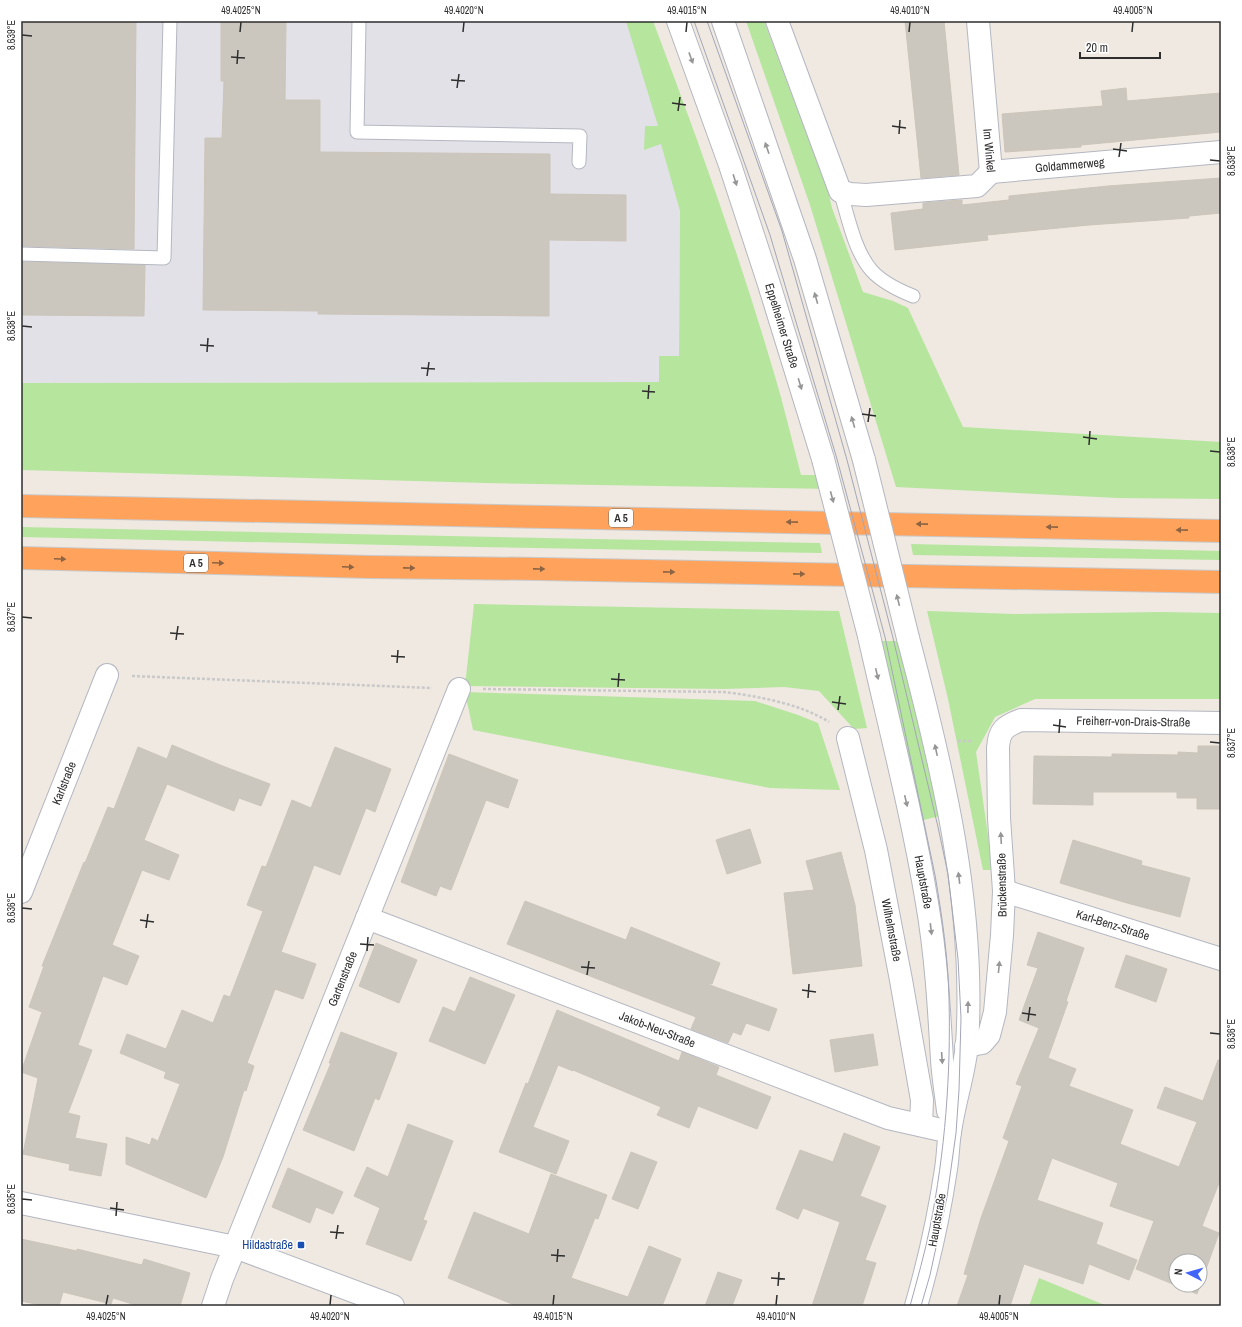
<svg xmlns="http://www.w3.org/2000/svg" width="1242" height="1327" font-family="'Archivo Narrow',sans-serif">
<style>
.industrial{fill:#e3e1e8}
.green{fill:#b6e59e}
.building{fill:#cbc7bf;stroke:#cbc5ba;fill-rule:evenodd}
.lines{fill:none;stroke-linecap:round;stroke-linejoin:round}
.lane-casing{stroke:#b4b7c1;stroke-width:15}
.street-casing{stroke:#b4b7c1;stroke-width:24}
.secondary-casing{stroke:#b4b7c1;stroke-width:24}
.highway-casing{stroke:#c9c9c9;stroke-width:24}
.path{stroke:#c9c9c9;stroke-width:2.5;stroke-dasharray:3 2;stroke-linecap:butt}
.lane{stroke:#fff;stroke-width:13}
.street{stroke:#fff;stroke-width:22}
.secondary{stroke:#fff;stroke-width:22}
.highway{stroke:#ffa35c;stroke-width:22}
.tram{stroke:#a3a6b8;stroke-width:1}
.secondary-bridge-casing{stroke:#b4b7c1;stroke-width:24;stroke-linecap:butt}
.secondary-bridge{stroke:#fff;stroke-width:22}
.oneway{fill:#969696}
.oneway2{fill:#8c6343}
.ticks{fill:none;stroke:#2e2e2e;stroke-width:1.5}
.transit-dot{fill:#1a4fb4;stroke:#fff;stroke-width:1.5}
.labels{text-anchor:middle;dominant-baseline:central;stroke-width:3;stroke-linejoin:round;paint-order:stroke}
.shield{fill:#fff;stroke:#6d6d6d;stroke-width:1}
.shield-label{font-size:11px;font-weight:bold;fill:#2e2e2e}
.street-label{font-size:12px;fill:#2e2e2e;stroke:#fff}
.transit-label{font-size:12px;fill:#164399;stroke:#fff;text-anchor:end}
.neatline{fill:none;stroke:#2e2e2e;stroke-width:1.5}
.ticks-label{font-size:10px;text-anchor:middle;fill:#2e2e2e}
</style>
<rect width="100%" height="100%" fill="#efe9e1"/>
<!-- industrial -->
<path class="industrial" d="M21,21h606l32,105 -15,24 17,-7 19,67 -1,147h-20v25l-638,1z"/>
<!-- green -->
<g class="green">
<path d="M626,21h27c44,116 86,233 121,352 10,33 18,68 27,102h26l4,14 -345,-6 -465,-13v-87l638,-1v-26h20l1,-145 -19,-67 -17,6 1,-24h13z"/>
<path d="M746,21h18l64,170 4,17 31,84 30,9 15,7 55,119 258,15v57l-103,-1 -222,-11 -86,-282z"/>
<path d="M21,527l572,12 227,4 2,10 -343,-6 -458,-10z"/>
<path d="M911,544l310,7v9l-308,-5z"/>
<path d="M474,604l365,7 28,117 -13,1 -35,-38 -35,-4 -60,2 -259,-3z"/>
<path d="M927,611l87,3 147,-2 60,1v86h-186l-40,18 -19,35 17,118h-10l-35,-171z"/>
<path d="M880,641h20l40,175 -21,5z"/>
<path d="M465,692l290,9 43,14 20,8 22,67 -70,-2 -297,-58z"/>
<path d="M1039,1278l68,28h-78z"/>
</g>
<!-- building -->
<g class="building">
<path d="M21,21h115l-2,228 -113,-3z"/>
<path d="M221,21h65l-1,79h35v52l230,2v40l76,1v46l-77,-1v76l-231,-2v-3l-115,-1 2,-172h17l2,-57h-3z"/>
<path d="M905,21h39l15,154 -38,3z"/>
<path d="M1126,88l1,13 94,-8v39l-140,13v2l-76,5 -3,-38 101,-8 -2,-15z"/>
<path d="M1221,178v35l-32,3v2l-100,7 -102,10 1,5 -93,10 -4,-37 32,-4v-6l39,-3v5l47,-5v-4l99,-10z"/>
<path d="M21,262l124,3 -1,51 -123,-1z"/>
<path d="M172,745l48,20 50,19 -9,22 -22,-8 -5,13 -67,-27 -23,56 35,15 -10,25 -27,-10 -30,75 27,11 -12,29 -24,-9 -25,69 14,5 -24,63 12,3 -5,22 32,6 -6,32 -32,-6 1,-6 -47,-10 15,-76 -17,-6 21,-60 -13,-5 15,-41h-2l42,-104 1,1 23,-56 6,2 24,-62 29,12z"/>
<path d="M1198,746h23v63h-24v-11h-20v-6h-84v13l-60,-1 1,-48 78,1v-3l66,1v-3l20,1z"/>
<path d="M335,747l56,22 -16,43 -9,-4 -26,67 -26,-10 -33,87 35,12 -13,35 -28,-10 -28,74 7,3 -8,25 -2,-1 -21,67 -17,41 -80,-34v-27l24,8 2,-7 6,3 22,-57 -16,-6 2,-6 -46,-19 7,-19 39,15 16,-39 31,13 11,-28 6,2 33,-86 -16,-6 15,-39 4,1 26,-67 19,8z"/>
<path d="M449,754l69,26 -10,28 -22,-8 -35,90 -11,-4 -4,10 -35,-14z"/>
<path d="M750,829l11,34 -34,11 -11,-34z"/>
<path d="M1073,840l69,21 -1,4 49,13 -10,39 -53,-14 -67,-20z"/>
<path d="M841,852l14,53 7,61 -69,8 -9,-81 30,-3 -8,-29z"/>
<path d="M525,901l101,39 5,-13 89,36 -8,21h-5l70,25 -8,22 -23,-8 -5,12 -8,-3 -5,11 -37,-14 5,-12 -189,-73z"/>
<path d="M1038,932l46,16 -18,53 2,1 -20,56 28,11 -7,17 64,24 -13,34 59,23 18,-45 -40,-14 8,-21 38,14 15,-41h3v118l-19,48 17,7 -22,61 -61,-25 18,-48 -44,-15 8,-23 -66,-25 -15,42 66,23 -7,21 41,16 -8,20 -40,-16 -6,20 -59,-20 -14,42h-53l11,-31 -4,-1 17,-56 28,-77 -6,-3 19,-52 -6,-2 23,-56 -20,-8 19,-52 -11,-3zM1176,1261h24v24h-24z"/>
<path d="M376,943l41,17 -18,43 -40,-17z"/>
<path d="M1126,955l41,14 -11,33 -41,-15z"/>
<path d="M470,977l45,18 -30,69 -56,-23 14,-34 12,5z"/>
<path d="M557,1010l122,51 3,-9 37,15 -3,8 55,22 -14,32 -59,-23 -9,22 -32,-13 4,-8 -88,-37v1l-15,-6 -25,62 36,14 -13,33 -57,-22 27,-69 2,1z"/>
<path d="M341,1032l56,21 -18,47 -4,-2 -21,53 -51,-21 28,-67h-2z"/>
<path d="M873,1034l5,31 -43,7 -5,-32z"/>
<path d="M408,1124l45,17 -30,79 4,1 -16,40 -45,-17 14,-36 -26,-12 13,-29 21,10z"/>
<path d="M844,1133l36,14 -20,49 26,10 -21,54 11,3 -14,43h-50l28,-84 -37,-14 -5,11 -22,-10 24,-59 33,12z"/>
<path d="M631,1152l26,10 -19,47 -26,-10z"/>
<path d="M288,1168l55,24 -10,22 -17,-7 -6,16 -38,-16z"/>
<path d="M551,1174l56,21 -9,24 -3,-1 -24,60 57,19 21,-51 32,13 -19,47h-145l-69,-28 26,-66 55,22z"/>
<path d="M21,1239l56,12v-2l65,16 2,-6 46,14 -10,33h-41l-26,-8 -2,6 -48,-12 -4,14h-14l-24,-5z"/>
<path d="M718,1272l24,8 -10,26h-27z"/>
</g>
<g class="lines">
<defs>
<g id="lane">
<path d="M359,21l-2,111 223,4 -1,26"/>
<path d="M840,191c8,25 14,60 32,80 11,12 26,19 41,25"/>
<path d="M21,254l143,4 6,-237"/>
</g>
<g id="street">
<path d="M777,21l63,170 10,3 16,1 111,-9 14,-14"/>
<path id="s1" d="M978,21l13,151"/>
<path id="s2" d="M991,172l230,-20"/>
<path id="s3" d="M848,738l28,112 25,130 21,120 -1,25"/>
<path id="s4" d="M1004,891l217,68"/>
<path id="s5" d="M21,892l86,-217"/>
<path id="s6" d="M367,918l521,200 62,14"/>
<path id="s7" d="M966,1046l16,-3 7,-8 6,-23 7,-77 2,-44 -5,-73 -1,-70c1,-18 7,-22 23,-28l200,3"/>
<path d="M21,1203l214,44 158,59"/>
<path id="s8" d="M213,1306l9,-27 13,-32 224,-558"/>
</g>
<g id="secondary">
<path id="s9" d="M678,21l52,144 38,116 55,178"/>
<path d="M723,21l82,238 59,201"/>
<path id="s10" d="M869,636c20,89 43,177 58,267 9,52 12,104 15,157 1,17 4,34 6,51"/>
<path d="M908,638c35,132 68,269 59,407 -3,29 -13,58 -17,87 -2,12 -2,25 -4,37 -7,47 -17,92 -30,137"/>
</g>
<g id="highway">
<path d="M21,506l1200,25"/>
<path d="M21,558l349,9 170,2 681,13"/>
</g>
</defs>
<!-- lane casing -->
<use href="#lane" class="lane-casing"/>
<!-- street casing -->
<use href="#street" class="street-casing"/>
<!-- secondary casing -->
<use href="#secondary" class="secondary-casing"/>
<!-- highway casing -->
<use href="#highway" class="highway-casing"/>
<!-- path -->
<g class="path">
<path d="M132,676l300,12"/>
<path d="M483,689l241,3c33,4 77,12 105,30"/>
<path d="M958,741h15"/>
</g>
<!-- lane -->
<use href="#lane" class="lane"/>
<!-- street -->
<use href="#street" class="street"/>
<!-- secondary -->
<use href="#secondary" class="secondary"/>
<!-- highway -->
<use href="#highway" class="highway"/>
<!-- tram -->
<g class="tram">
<path d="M694,21l76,214 67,224 48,178 50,238c7,41 13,82 14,123 2,77 -4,154 -19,229 -5,26 -13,53 -20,79"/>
<path d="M707,21l75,210 65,229 46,178 45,189 10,47 10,85 3,59 -2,72 -3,43 -9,64 -17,78 -9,31"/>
</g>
<defs>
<g id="secondary-bridge">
<path d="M823,459l46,177"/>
<path d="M864,460l44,178"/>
</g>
</defs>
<!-- secondary-bridge casing -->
<use href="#secondary-bridge" class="secondary-bridge-casing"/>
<!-- secondary-bridge -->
<use href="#secondary-bridge" class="secondary-bridge"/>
</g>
<!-- one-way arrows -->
<defs><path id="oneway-solid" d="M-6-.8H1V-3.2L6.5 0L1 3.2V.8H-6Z"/></defs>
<g class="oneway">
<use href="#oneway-solid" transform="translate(691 58) rotate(70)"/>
<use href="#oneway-solid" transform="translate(767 148) rotate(-109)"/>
<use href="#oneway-solid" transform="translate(735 180) rotate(72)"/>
<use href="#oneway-solid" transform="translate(816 298) rotate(-106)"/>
<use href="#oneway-solid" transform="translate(800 384) rotate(73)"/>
<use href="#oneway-solid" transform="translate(853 422) rotate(-106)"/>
<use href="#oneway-solid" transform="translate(832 497) rotate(75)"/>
<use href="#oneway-solid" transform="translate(898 600) rotate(-104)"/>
<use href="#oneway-solid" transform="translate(877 674) rotate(77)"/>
<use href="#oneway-solid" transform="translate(936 750) rotate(-102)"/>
<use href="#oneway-solid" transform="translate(906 801) rotate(77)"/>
<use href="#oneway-solid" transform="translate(1001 838) rotate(-93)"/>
<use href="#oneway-solid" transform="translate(959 878) rotate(-97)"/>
<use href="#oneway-solid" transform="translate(931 929) rotate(83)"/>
<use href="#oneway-solid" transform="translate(999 967) rotate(-84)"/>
<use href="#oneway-solid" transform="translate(968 1007) rotate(-89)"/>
<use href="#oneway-solid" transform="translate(942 1058) rotate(86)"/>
</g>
<g class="oneway2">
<use href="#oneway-solid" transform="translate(792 522) rotate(-179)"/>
<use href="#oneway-solid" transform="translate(922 524) rotate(-179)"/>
<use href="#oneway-solid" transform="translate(1052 527) rotate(-179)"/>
<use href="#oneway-solid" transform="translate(1182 530) rotate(-179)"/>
<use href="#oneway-solid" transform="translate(60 559) rotate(2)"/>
<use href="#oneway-solid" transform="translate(218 563) rotate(2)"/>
<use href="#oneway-solid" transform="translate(348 567) rotate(2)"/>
<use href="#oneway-solid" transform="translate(409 568) rotate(1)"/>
<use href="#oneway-solid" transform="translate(539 569) rotate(1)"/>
<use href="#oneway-solid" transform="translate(669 572) rotate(1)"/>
<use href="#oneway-solid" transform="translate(799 574) rotate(1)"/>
</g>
<!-- ticks -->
<path class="ticks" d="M240,32l1,-10M463,32l1,-10M686,32l1,-10M909,32l1,-10M1132,32l1,-10M22,35l10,1M231,57l14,1M237,64l1,-14M451,80l14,1M457,88l2,-14M672,103l14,2M678,111l2,-14M892,126l14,2M899,134l1,-14M1113,149l14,2M1119,157l2,-14M1210,160l10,1M22,326l10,1M200,345l14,1M207,352l1,-14M421,368l14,1M427,376l2,-14M642,391l13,1M648,399l1,-14M862,414l14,2M868,422l2,-14M1083,437l14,2M1089,445l1,-14M1210,451l10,1M22,617l10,1M170,633l14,1M176,640l2,-14M391,656l14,1M397,663l1,-13M611,679l14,1M618,687l1,-14M832,702l14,2M838,710l2,-14M1053,725l13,2M1059,733l1,-14M1210,742l10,1M22,908l10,1M140,920l14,2M146,928l2,-14M360,944l14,1M367,951l1,-14M581,967l14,1M587,975l2,-14M802,990l14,2M808,998l1,-14M1022,1013l14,2M1028,1021l2,-14M1210,1033l10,1M22,1199l10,1M110,1208l14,2M116,1216l1,-14M330,1232l14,1M336,1239l2,-14M551,1255l14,1M557,1262l1,-13M771,1278l14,1M778,1286l1,-14M106,1305l2,-10M330,1305l1,-10M553,1305l1,-10M776,1305l1,-10M999,1305l1,-10"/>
<!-- markers -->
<rect class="transit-dot" x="297" y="1241" width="8" height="8" rx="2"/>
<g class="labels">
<!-- shield labels -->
<g class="shield">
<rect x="609" y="509" width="24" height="18" rx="3"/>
<rect x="184" y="554" width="24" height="18" rx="3"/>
</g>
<g class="shield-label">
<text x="621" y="518">A 5</text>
<text x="196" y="563">A 5</text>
</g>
<!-- street labels -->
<g class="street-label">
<text stroke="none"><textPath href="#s1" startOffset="130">Im Winkel</textPath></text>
<text stroke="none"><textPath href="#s2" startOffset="79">Goldammerweg</textPath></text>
<text stroke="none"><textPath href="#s9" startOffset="322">Eppelheimer Straße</textPath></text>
<text stroke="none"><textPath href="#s7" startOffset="467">Freiherr-von-Drais-Straße</textPath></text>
<text stroke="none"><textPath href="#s5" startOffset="117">Karlstraße</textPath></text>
<text stroke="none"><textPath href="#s10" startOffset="252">Hauptstraße</textPath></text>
<text transform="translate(1002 885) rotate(-91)">Brückenstraße</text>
<text stroke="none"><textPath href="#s4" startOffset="114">Karl-Benz-Straße</textPath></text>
<text stroke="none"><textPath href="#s3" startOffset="197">Wilhelmstraße</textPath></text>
<text stroke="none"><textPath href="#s8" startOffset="352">Gartenstraße</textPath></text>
<text stroke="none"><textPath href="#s6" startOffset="311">Jakob-Neu-Straße</textPath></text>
<text transform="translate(937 1220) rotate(-80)">Hauptstraße</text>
</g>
<!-- transit labels -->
<g class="transit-label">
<text x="293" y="1245">Hildastraße</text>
</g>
</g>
<!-- border -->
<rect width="1242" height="1327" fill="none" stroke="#ffffff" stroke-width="44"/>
<!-- north arrow -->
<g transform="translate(1188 1273) rotate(276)"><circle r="19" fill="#ffffff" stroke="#ababab"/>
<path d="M0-3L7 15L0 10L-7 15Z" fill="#4264fb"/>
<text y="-6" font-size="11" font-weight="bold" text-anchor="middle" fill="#2e2e2e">N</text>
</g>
<!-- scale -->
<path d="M1080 52v6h80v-6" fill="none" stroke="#2e2e2e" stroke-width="2"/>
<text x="1086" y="52" font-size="12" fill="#2e2e2e" stroke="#ffffff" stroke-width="3" paint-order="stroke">20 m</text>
<rect x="22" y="22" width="1198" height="1283" class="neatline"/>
<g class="ticks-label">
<text x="241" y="14">49.4025°N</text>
<text x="464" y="14">49.4020°N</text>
<text x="687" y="14">49.4015°N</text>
<text x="910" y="14">49.4010°N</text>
<text x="1133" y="14">49.4005°N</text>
<text transform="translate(11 35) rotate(-90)" y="4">8.639°E</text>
<text transform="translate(1231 161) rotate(-90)" y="4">8.639°E</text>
<text transform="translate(11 326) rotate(-90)" y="4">8.638°E</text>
<text transform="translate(1231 452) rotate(-90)" y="4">8.638°E</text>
<text transform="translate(11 617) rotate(-90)" y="4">8.637°E</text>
<text transform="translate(1231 743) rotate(-90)" y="4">8.637°E</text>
<text transform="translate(11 908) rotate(-90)" y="4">8.636°E</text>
<text transform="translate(1231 1034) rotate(-90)" y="4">8.636°E</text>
<text transform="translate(11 1199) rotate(-90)" y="4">8.635°E</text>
<text x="106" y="1320">49.4025°N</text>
<text x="330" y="1320">49.4020°N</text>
<text x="553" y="1320">49.4015°N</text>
<text x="776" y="1320">49.4010°N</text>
<text x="999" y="1320">49.4005°N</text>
</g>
</svg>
